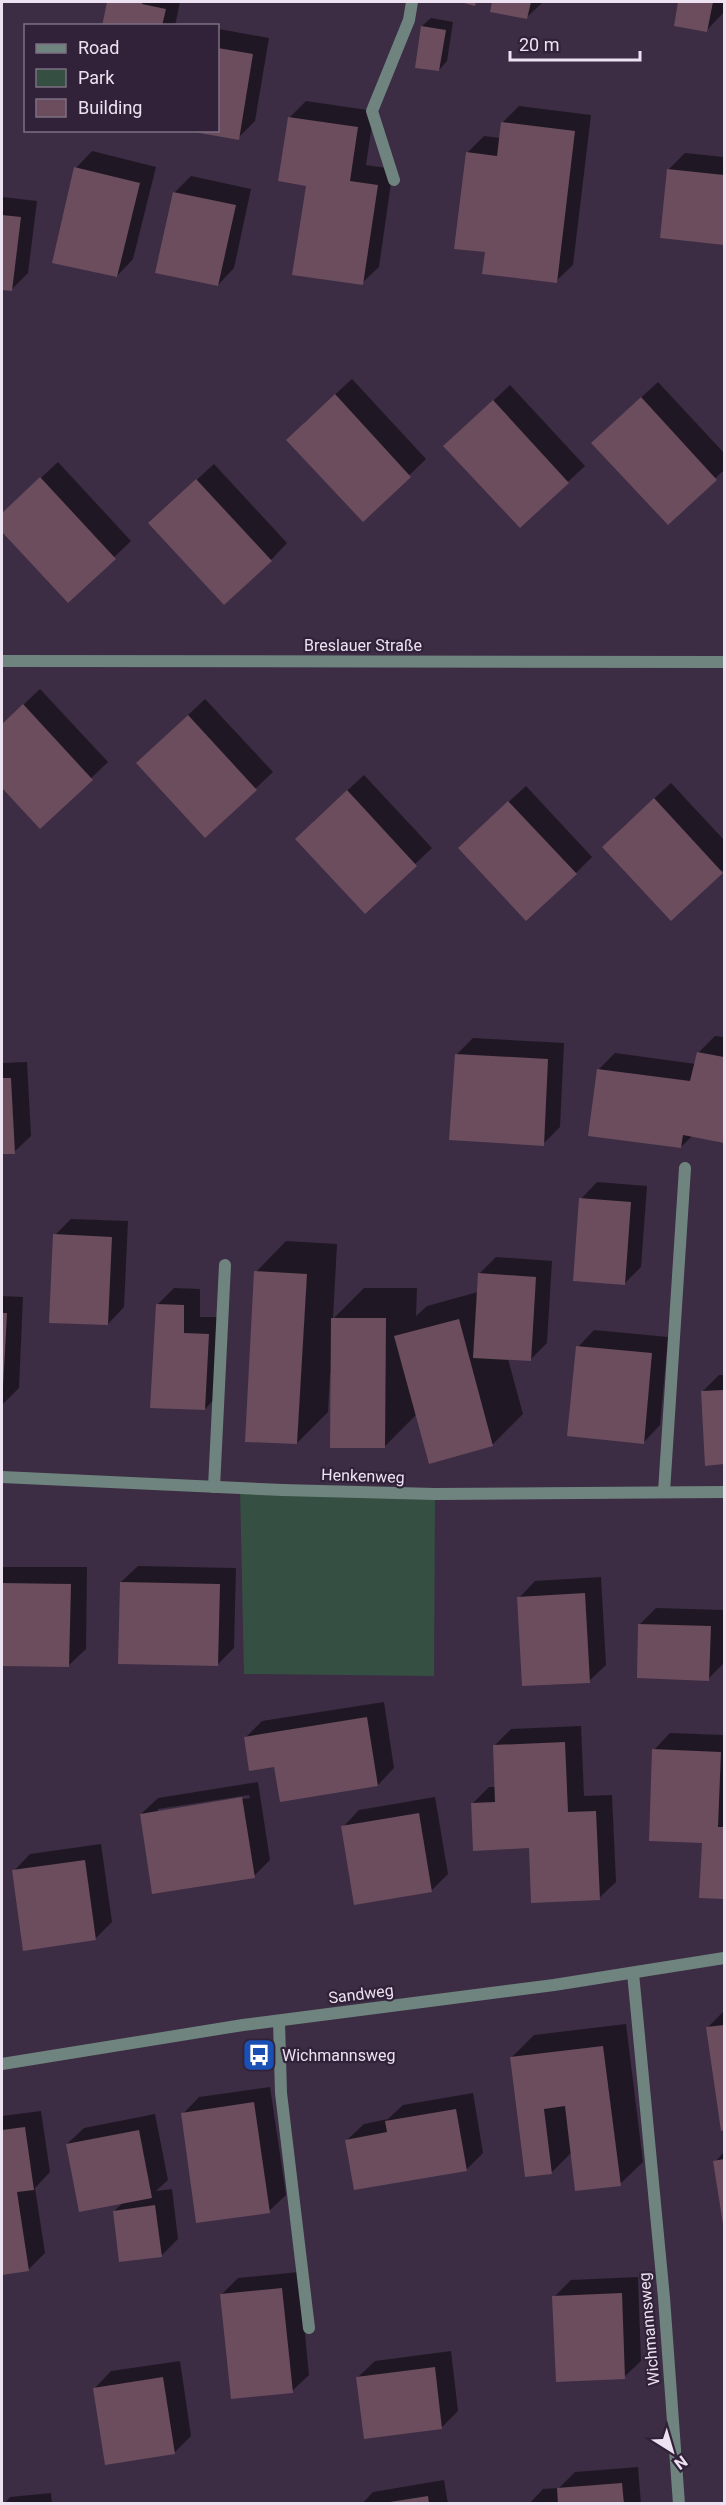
<svg xmlns="http://www.w3.org/2000/svg" width="726" height="2505" font-family="Roboto,sans-serif">
<style>
.green{fill:#355042}
.shadow{fill:#0007;fill-rule:evenodd}
.building{fill:#6b4d5d}
.lines{fill:none;stroke-linecap:round;stroke-linejoin:round}
.lane{stroke:#6f847e;stroke-width:12}
.street{stroke:#6f847e;stroke-width:12}
.labels{text-anchor:middle;dominant-baseline:central;stroke-width:4.5;stroke-linejoin:round;paint-order:stroke}
.street-label{font-size:16px;fill:#ece2f1;stroke:#322239}
.poi-label{font-size:16px;fill:#ece2f1;stroke:#322239;text-anchor:start}
</style>
<rect width="100%" height="100%" fill="#3c2c44"/>
<!-- green -->
<path class="green" d="M240,1488l195,6 -1,182 -190,-2z"/>
<!-- shadow -->
<g class="shadow">
<path d="M108,2h72l-5,24h-71z"/>
<path d="M494,2h49l-16,15 -35,-7z"/>
<path d="M680,2h44v10l-17,18 -31,-5z"/>
<path d="M431,18l22,4 -6,39 -8,9 -17,-44z"/>
<path d="M219,29l50,9 -14,83 -17,17 -42,-8h22z"/>
<path d="M306,101l68,10 -8,54 27,4 -14,98 -17,16 -55,-98 -18,-67z"/>
<path d="M519,106l72,9 -18,150 -17,16 -70,-30 -19,-98 17,-17 16,2 2,-15z"/>
<path d="M92,151l64,16 -23,92 -16,17 -41,-108z"/>
<path d="M685,153l39,4v86l-62,-6 6,-67z"/>
<path d="M191,176l60,13 -17,79 -16,17 -44,-92z"/>
<path d="M2,197l35,4 -9,72 -16,16 -10,-1z"/>
<path d="M352,379l74,80 -63,61 -59,-97z"/>
<path d="M658,382l66,71v17l-56,53 -58,-97z"/>
<path d="M510,385l75,81 -65,60 -58,-96z"/>
<path d="M58,462l73,79 -63,60 -66,-71v-16z"/>
<path d="M214,464l73,79 -16,17 -104,-53z"/>
<path d="M40,689l68,73 -68,65 -38,-42v-60z"/>
<path d="M205,699l68,73 -68,64 -51,-89z"/>
<path d="M364,775l68,73 -17,16 -102,-42z"/>
<path d="M671,783l53,57v29l-53,50 -51,-89z"/>
<path d="M526,786l66,71 -16,16 -100,-41z"/>
<path d="M715,1036l9,1v105l-32,-6 -11,11 -83,-77 17,-17 81,11 3,-12z"/>
<path d="M473,1038l91,5 -4,84 -17,17 -87,-89z"/>
<path d="M27,1062l4,74 -17,16 -12,1v-90z"/>
<path d="M597,1182l50,4 -6,81 -16,16 -44,-84z"/>
<path d="M71,1219l57,2 -4,86 -16,17 -53,-89z"/>
<path d="M286,1241l51,3 -4,75 31,-31h53l-1,28 11,-10 51,-14 1,-18 17,-17 56,4 -5,82 -17,17 -22,-1 15,55 -31,31 -75,-31 -32,32 -53,-72h-2l-2,38 -31,31 -41,-171z"/>
<path d="M174,1288l26,1v28h25l-4,75 -16,17 -48,-104z"/>
<path d="M2,1296l21,1 -4,91 -17,17z"/>
<path d="M594,1330l74,7 -8,88 -16,17 -66,-95z"/>
<path d="M719,1375h5v88l-17,1 -5,-72z"/>
<path d="M138,1566l98,2 -2,80 -17,17 -96,-83z"/>
<path d="M2,1567h85l-1,82 -17,16h-67z"/>
<path d="M601,1577l5,88 -17,16 -70,-83 16,-17z"/>
<path d="M656,1608l68,2v53l-16,16 -68,-55z"/>
<path d="M384,1702l10,66 -16,17 -103,-20 -30,-27 17,-17z"/>
<path d="M581,1726l3,70 28,-1 4,87 -17,16 -127,-94 17,-17h7l-1,-42 16,-16z"/>
<path d="M670,1733l54,2v163l-23,-1 2,-55 -49,-92z"/>
<path d="M258,1782l12,78 -16,16 -113,-62 17,-16zM249,1795l1,3 -92,14v-3z"/>
<path d="M435,1797l13,77 -17,17 -88,-64 16,-17z"/>
<path d="M101,1844l11,78 -17,17 -81,-68 16,-17z"/>
<path d="M724,2011v118h-2l-15,-101z"/>
<path d="M626,2024l17,138 -23,22 -48,-32 -21,21 -40,-115 23,-23z"/>
<path d="M270,2087l16,108 -17,16 -86,-97 16,-17z"/>
<path d="M473,2093l10,60 -16,16 -120,-29 17,-16 24,-5 15,-14z"/>
<path d="M41,2111l9,61 -15,16 10,65 -17,17 -26,3v-157z"/>
<path d="M155,2114l13,66 -12,11 16,-2 6,50 -16,16 -48,-44 10,-9 -57,-58 17,-16z"/>
<path d="M724,2152v70l-9,-60z"/>
<path d="M299,2272l10,103 -17,16 -70,-97 16,-16z"/>
<path d="M638,2277l3,84 -17,16 -70,-80 17,-17z"/>
<path d="M451,2351l7,60 -16,16 -84,-50 17,-16z"/>
<path d="M180,2361l11,75 -17,17 -79,-65 16,-17z"/>
<path d="M638,2467l3,37h-112l14,-15 16,-1 16,-16z"/>
<path d="M444,2480l4,24h-86l11,-12z"/>
<path d="M51,2493l1,11h-48l6,-7z"/>
</g>
<!-- building -->
<g class="building">
<path d="M107,2h36l-1,2 24,5 -4,17h-60z"/>
<path d="M460,2h16l-1,4z"/>
<path d="M492,2h39l-4,17 -37,-7z"/>
<path d="M678,2h35l-6,30 -33,-6z"/>
<path d="M421,26l25,4 -7,41 -24,-3z"/>
<path d="M218,48l35,6 -14,86 -45,-8 24,-2z"/>
<path d="M288,117l70,10 -8,54 28,4 -15,100 -71,-10 14,-89 -28,-5z"/>
<path d="M501,122l74,9 -18,152 -75,-9 3,-22 -31,-3 12,-97 31,4z"/>
<path d="M74,167l66,16 -23,94 -65,-14z"/>
<path d="M667,169l57,6v70l-64,-7z"/>
<path d="M173,192l63,13 -18,81 -63,-13z"/>
<path d="M2,215l19,2 -9,74 -10,-1z"/>
<path d="M335,394l76,83 -48,45 -77,-82z"/>
<path d="M641,397l76,83 -49,45 -77,-82z"/>
<path d="M493,400l76,83 -49,45 -77,-82z"/>
<path d="M40,477l76,82 -48,44 -66,-71v-19z"/>
<path d="M196,479l76,82 -48,44 -76,-82z"/>
<path d="M23,704l70,76 -53,49 -38,-41v-64z"/>
<path d="M188,715l69,75 -52,48 -69,-75z"/>
<path d="M347,790l70,76 -52,48 -70,-75z"/>
<path d="M654,798l69,75 -52,48 -69,-74z"/>
<path d="M508,801l69,73 -51,47 -68,-73z"/>
<path d="M697,1052l27,5v86l-41,-8 -2,13 -93,-12 9,-67 93,12z"/>
<path d="M455,1054l93,5 -4,87 -95,-6z"/>
<path d="M2,1078h9l4,76h-13z"/>
<path d="M579,1198l52,4 -6,83 -52,-4z"/>
<path d="M53,1234l59,3 -4,88 -59,-2z"/>
<path d="M254,1271l53,3 -10,170 -52,-2z"/>
<path d="M478,1273l58,4 -5,84 -58,-3z"/>
<path d="M156,1304l28,1v28l25,1 -4,76 -55,-2z"/>
<path d="M2,1313h5l-4,74h-1z"/>
<path d="M331,1318h55l-1,130h-55z"/>
<path d="M459,1319l34,127 -64,18 -35,-128z"/>
<path d="M576,1346l76,7 -8,91 -77,-8z"/>
<path d="M724,1390v74l-19,2 -4,-75z"/>
<path d="M120,1582l100,2 -2,82 -100,-2z"/>
<path d="M2,1583l69,1 -2,83 -67,-1z"/>
<path d="M585,1593l5,90 -68,3 -5,-89z"/>
<path d="M638,1624l73,2 -2,55 -72,-3z"/>
<path d="M367,1717l11,69 -98,16 -6,-35 -25,4 -5,-34z"/>
<path d="M565,1742l3,70 28,-1 4,89 -69,3 -2,-55 -56,3 -2,-48 24,-1 -2,-57z"/>
<path d="M652,1749l69,3 -3,75h6v72l-25,-1 3,-55 -53,-2z"/>
<path d="M242,1797l13,81 -103,16 -12,-80z"/>
<path d="M419,1813l13,79 -78,13 -13,-79z"/>
<path d="M85,1860l11,80 -73,11 -11,-81z"/>
<path d="M724,2025v105l-3,1 -15,-104z"/>
<path d="M603,2046l18,140 -46,5 -10,-85 -21,3 8,65 -27,3 -15,-120z"/>
<path d="M254,2102l16,111 -74,10 -15,-110z"/>
<path d="M456,2109l11,62 -113,19 -9,-50 42,-8 -2,-11z"/>
<path d="M25,2127l9,63 -17,2 12,79 -27,4v-145z"/>
<path d="M139,2130l13,68 -73,14 -13,-68z"/>
<path d="M724,2159v65h-1l-10,-63z"/>
<path d="M155,2205l7,52 -43,5 -6,-51z"/>
<path d="M282,2288l11,105 -62,6 -11,-105z"/>
<path d="M622,2293l3,86 -69,3 -4,-86z"/>
<path d="M435,2367l7,62 -78,10 -8,-62z"/>
<path d="M163,2377l12,77 -70,11 -12,-77z"/>
<path d="M622,2483l2,21h-66l-1,-16z"/>
<path d="M428,2496l1,8h-39v-2z"/>
</g>
<g class="lines">
<!-- lane -->
<g class="lane">
<path d="M394,180l-22,-69 37,-91 3,-18"/>
<path d="M214,1487l11,-222"/>
<path d="M279,2021l2,72 28,235"/>
</g>
<!-- street -->
<g class="street">
<path d="M2,661l722,1"/>
<path d="M2,1477l281,13 152,4 289,-2"/>
<path d="M664,1492l21,-324"/>
<path d="M633,1973l31,325 15,206"/>
<path d="M2,2064l241,-39 311,-40 170,-27"/>
</g>
</g>
<!-- icons -->
<defs>
<symbol id="bus-square" viewBox="-11 -11 22 22"><rect x="-9" y="-9" width="18" height="18" rx="4" fill="#1a4fb4" stroke="#322239"/><path d="M-5-6H5V4H4V6H2V4H-2V6H-4V4H-5ZM-3.5-4V0h7V-4ZM-3.5 1.2v1.5H-2V1.2ZM2 1.2v1.5H3.5V1.2Z" fill="#fff"/></symbol>
</defs>
<g fill-rule="evenodd">
<use href="#bus-square" x="240" y="2036" width="38" height="38"/>
</g>
<g class="labels">
<!-- street labels -->
<g class="street-label">
<text x="363" y="645">Breslauer Straße</text>
<text transform="translate(363 1476) rotate(2)">Henkenweg</text>
<text transform="translate(361 1994) rotate(-7)">Sandweg</text>
<text transform="translate(649 2329) rotate(-95)">Wichmannsweg</text>
</g>
<!-- poi labels -->
<g class="poi-label">
<text x="282" y="2055">Wichmannsweg</text>
</g>
</g>
<!-- border -->
<rect width="726" height="2505" fill="none" stroke="#ece2f1" stroke-width="6"/>
<!-- legend -->
<rect x="24" y="24" width="195" height="108" fill="#322239" stroke="#7c6f83" stroke-width="1.5"/>
<rect x="36" y="44" width="30" height="9" fill="#6f847e" stroke="#7c6f83" stroke-width="1.5"/>
<text x="78" y="54" font-size="18" fill="#ece2f1">Road</text>
<rect x="36" y="69" width="30" height="18" fill="#355042" stroke="#7c6f83" stroke-width="1.5"/>
<text x="78" y="84" font-size="18" fill="#ece2f1">Park</text>
<rect x="36" y="99" width="30" height="18" fill="#6b4d5d" stroke="#7c6f83" stroke-width="1.5"/>
<text x="78" y="114" font-size="18" fill="#ece2f1">Building</text>
<!-- north arrow -->
<g transform="translate(672 2451) rotate(143)" stroke="#322239" stroke-width="4.5" paint-order="stroke">
<path d="M0-4.5L10 22L0 15L-10 22Z" fill="#ece2f1"/>
<text y="-9" font-size="16" font-weight="bold" text-anchor="middle" fill="#ece2f1">N</text>
</g>
<!-- scale -->
<path d="M510 51v9h130v-9" fill="none" stroke="#ece2f1" stroke-width="3"/>
<text x="519" y="51" font-size="18" fill="#ece2f1" stroke="#322239" stroke-width="4.5" paint-order="stroke">20 m</text>
</svg>
